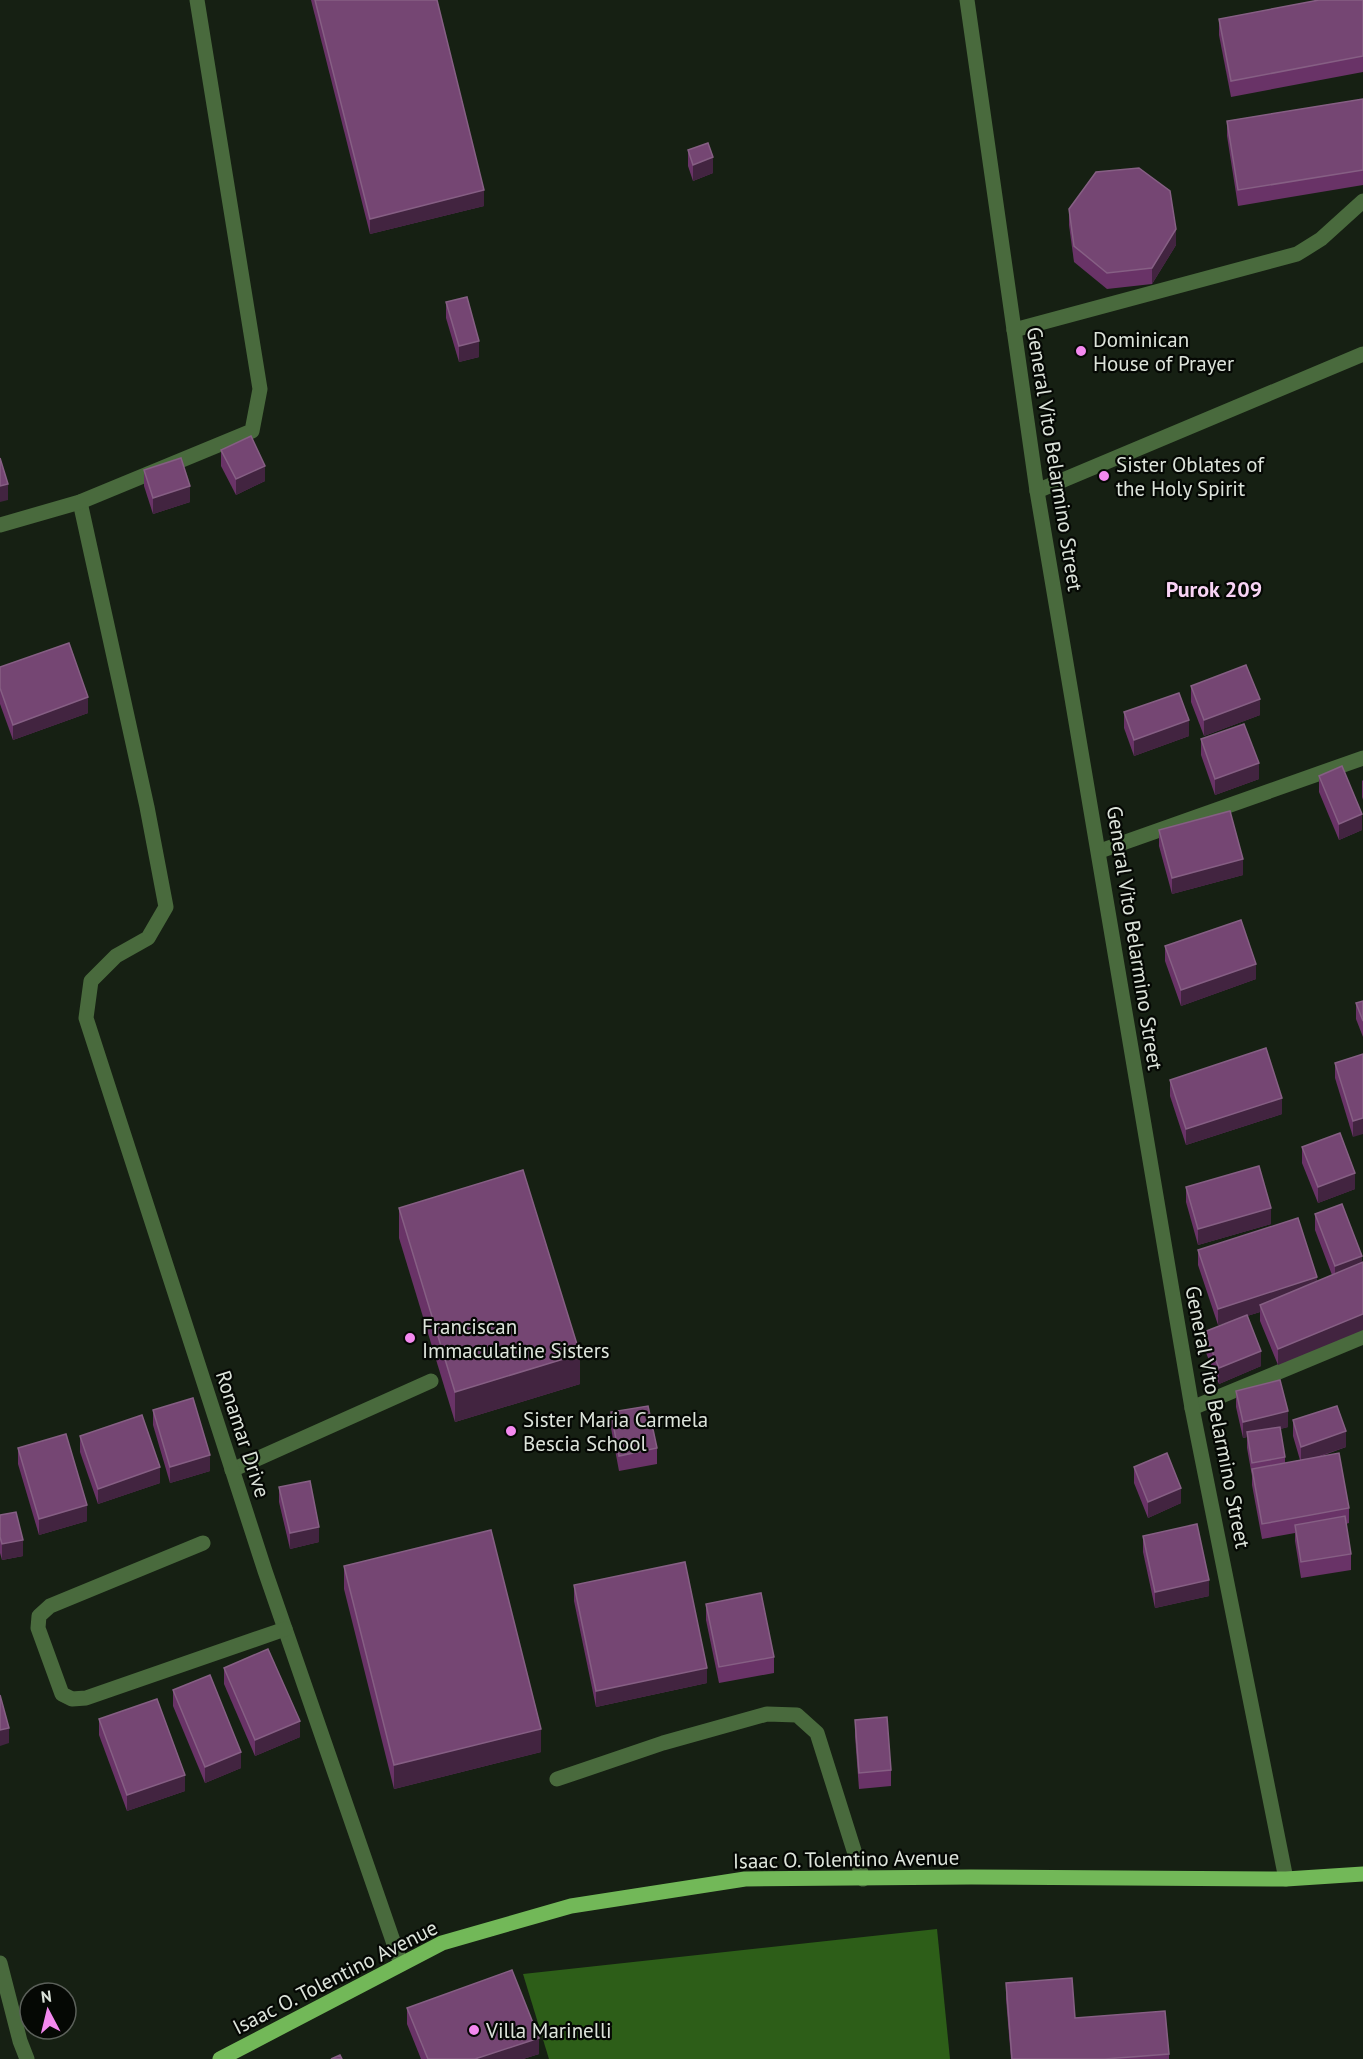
<svg xmlns="http://www.w3.org/2000/svg" width="1363" height="2059" font-family="'PT Sans',sans-serif">
<style>
.forest{fill:#2d5e18}
.lines{fill:none;stroke-linecap:round;stroke-linejoin:round}
.service{stroke:#496a3d;stroke-width:15}
.minor{stroke:#496a3d;stroke-width:15}
.tertiary{stroke:#496a3d;stroke-width:15}
.primary{stroke:#72b858;stroke-width:15}
.wall{fill:#693367}
.shaded-wall{fill:#422440}
.building{fill:#754673;stroke:#865f84;stroke-width:1.5}
.poi-dot{fill:#f489ef;stroke:#050804;stroke-width:2}
.labels{text-anchor:middle;dominant-baseline:central;stroke-width:4.5;stroke-linejoin:round;paint-order:stroke}
.poi-label{font-size:21px;fill:#dde4db;stroke:#050804;text-anchor:start}
.street-label{font-size:21px;fill:#dde4db;stroke:#050804}
.neighbourhood-label{font-size:22px;font-weight:bold;fill:#f8d3f5;stroke:#050804}
</style>
<rect width="100%" height="100%" fill="#162013"/>
<!-- forest -->
<path class="forest" d="M937,1929l13,130h-401l-26,-85z"/>
<g class="lines">
<!-- service -->
<g class="service">
<path d="M1014,330l283,-76 24,-15 42,-38"/>
<path d="M232,1470l199,-89"/>
<path d="M557,1779l106,-36 104,-29 30,1 20,18 46,146"/>
</g>
<!-- minor -->
<g class="minor">
<path d="M1037,491l326,-137"/>
<path d="M80,502l67,305 19,100 -18,31 -32,18 -25,25 -5,37 179,553 136,393"/>
<path d="M0,525l80,-23 172,-71 8,-42 -63,-389"/>
<path d="M1100,851l263,-93"/>
<path d="M1192,1408l171,-71"/>
<path d="M203,1543l-153,63 -11,10 -1,12 24,66 10,5 14,-1 199,-69"/>
<path d="M0,1963l20,78 7,18"/>
</g>
<!-- tertiary -->
<path class="tertiary" d="M967,0l70,491 141,835 14,82 94,471"/>
<!-- primary -->
<path class="primary" d="M220,2059l222,-116 129,-37 174,-27 226,-2 315,2 77,-5"/>
</g>
<!-- wall -->
<g class="wall">
<path d="M311,0h126l47,206 -114,28z"/>
<path d="M1363,0v72l-132,25 -12,-62v-16z"/>
<path d="M1363,99v86l-125,21 -11,-70v-15z"/>
<path d="M688,150l25,23 -20,8 -5,-15z"/>
<path d="M1069,209l107,36 -24,39 -45,5 -33,-27 -5,-37z"/>
<path d="M446,302l33,55 -20,5 -13,-44z"/>
<path d="M221,450l44,31 -29,14 -15,-29z"/>
<path d="M144,470l46,32 -37,12 -9,-28z"/>
<path d="M0,667l88,46 -75,27 -13,-36z"/>
<path d="M1191,686l69,29 -56,21 -13,-34z"/>
<path d="M1124,712l65,24 -55,20 -10,-28z"/>
<path d="M1201,739l58,40 -44,16 -14,-40z"/>
<path d="M1319,776l43,54 -23,10 -20,-48z"/>
<path d="M1363,780v20l-1,-3v-16z"/>
<path d="M1159,830l84,45 -71,19 -13,-48z"/>
<path d="M1165,946l91,33 -75,27 -16,-45z"/>
<path d="M1363,1001v36l-7,-18v-16z"/>
<path d="M1363,1054l-10,83 -18,-59v-15z"/>
<path d="M1170,1080l112,34 -96,31 -16,-49z"/>
<path d="M1302,1147l53,42 -37,14 -16,-40z"/>
<path d="M1186,1187l85,37 -73,21 -12,-43z"/>
<path d="M399,1208l181,176 -125,38 -56,-184z"/>
<path d="M1315,1214l47,42 -84,109 -18,-44v-9l-13,4 14,50 -42,18 -15,-36v-16l36,-14 -22,7 -20,-60v-15l119,32 15,-7 -17,-45z"/>
<path d="M1236,1391l52,36 -8,2 5,28v6l15,-3 -7,-24v-16l53,27 -30,11 33,50v15l-3,1 5,30v16l-50,8 -6,-37v-8l-33,6 -10,-54v-9l-5,-28v-11l-4,1 -7,-31z"/>
<path d="M153,1410l57,61 -40,12 -17,-58z"/>
<path d="M611,1412l46,36v16l-38,7 -8,-43z"/>
<path d="M80,1436l80,47 -62,21 -18,-52z"/>
<path d="M18,1448l69,73 -48,14 -21,-71z"/>
<path d="M1134,1467l47,36 -33,15 -14,-35z"/>
<path d="M279,1487l40,55 -29,7 -11,-47z"/>
<path d="M0,1515l23,41 -21,4 -2,-7z"/>
<path d="M1143,1536l66,60 -54,12 -12,-56z"/>
<path d="M344,1566l197,186 -147,37 -50,-200z"/>
<path d="M574,1585l133,98 -111,24 -22,-106z"/>
<path d="M706,1604l68,53v16l-55,10 -13,-63z"/>
<path d="M224,1668l76,69 -45,19 -31,-72z"/>
<path d="M173,1690l68,78 -36,15 -32,-77z"/>
<path d="M99,1719l86,72 -58,20 -28,-76z"/>
<path d="M855,1720l36,50v16l-32,3 -4,-53z"/>
<path d="M1006,1983l69,35 94,36v5h-158l-5,-60z"/>
<path d="M407,2008l132,46 -16,5h-102l-14,-35z"/>
</g>
<!-- shaded-wall -->
<g class="shaded-wall">
<path d="M713,157v16l-20,8v-16z"/>
<path d="M484,190v16l-114,28v-15z"/>
<path d="M1176,229v16l-24,39v-16z"/>
<path d="M479,341v16l-20,5v-16z"/>
<path d="M265,466v15l-29,14v-16z"/>
<path d="M8,484v16l-8,2v-16z"/>
<path d="M190,486v16l-37,12v-16z"/>
<path d="M88,697v16l-75,27v-15z"/>
<path d="M1260,699v16l-56,21v-16z"/>
<path d="M1189,720v16l-55,20v-16z"/>
<path d="M1259,763v16l-44,16v-16z"/>
<path d="M1362,814v16l-23,10v-16z"/>
<path d="M1243,859v16l-71,19v-16z"/>
<path d="M1256,964v15l-75,27v-16z"/>
<path d="M1282,1098v16l-96,31v-16z"/>
<path d="M1363,1118v16l-10,3v-16z"/>
<path d="M1355,1173v16l-37,14v-16z"/>
<path d="M1271,1208v16l-73,21v-16z"/>
<path d="M1362,1256v16l-27,10v-16z"/>
<path d="M1317,1277v16l-57,12v7l-42,13v-16z"/>
<path d="M1363,1314v16l-85,35v-16z"/>
<path d="M1261,1351v15l-42,18v-16z"/>
<path d="M580,1354v30l-125,38v-30z"/>
<path d="M1288,1411v16l-40,10 -1,-5v5l-4,1v-16z"/>
<path d="M1346,1431v16l-45,15v-15z"/>
<path d="M210,1455v16l-40,12v-16z"/>
<path d="M160,1467v16l-62,21v-15z"/>
<path d="M1181,1488v15l-33,15v-16z"/>
<path d="M87,1505v16l-48,14v-16z"/>
<path d="M319,1527v15l-29,7v-16z"/>
<path d="M23,1540v16l-21,4v-16z"/>
<path d="M1209,1580v16l-54,12v-16z"/>
<path d="M707,1668v15l-111,24v-16z"/>
<path d="M300,1721v16l-45,19v-16z"/>
<path d="M9,1728v15l-9,3v-16z"/>
<path d="M541,1729v23l-147,37v-24z"/>
<path d="M241,1752v16l-36,15v-16z"/>
<path d="M185,1775v16l-58,20v-16z"/>
<path d="M539,2038v16l-16,5h-48z"/>
</g>
<!-- building -->
<g class="building">
<path d="M315,0h122l47,190 -114,29z"/>
<path d="M1319,0h44v56l-132,25 -12,-62z"/>
<path d="M1363,99v71l-125,20 -11,-69z"/>
<path d="M708,143l5,14 -20,8 -5,-15z"/>
<path d="M1139,168l31,23 6,38 -24,39 -45,5 -33,-27 -5,-37 27,-37z"/>
<path d="M467,297l12,44 -20,5 -13,-44z"/>
<path d="M251,436l14,30 -29,13 -15,-29z"/>
<path d="M0,458l8,26 -8,2z"/>
<path d="M181,458l9,28 -37,12 -9,-28z"/>
<path d="M69,643l19,54 -75,28 -13,-37v-21z"/>
<path d="M1246,665l14,34 -56,21 -13,-34z"/>
<path d="M1179,693l10,27 -55,20 -10,-28z"/>
<path d="M1244,724l15,39 -44,16 -14,-40z"/>
<path d="M1342,766l20,48 -23,10 -20,-48z"/>
<path d="M1230,811l13,48 -71,19 -13,-48z"/>
<path d="M1241,920l15,44 -75,26 -16,-44z"/>
<path d="M1363,1001v20l-7,-18z"/>
<path d="M1266,1048l16,50 -96,31 -16,-49z"/>
<path d="M1363,1054v64l-10,3 -18,-58z"/>
<path d="M1340,1133l15,40 -37,14 -16,-40z"/>
<path d="M1259,1166l12,42 -73,21 -12,-42z"/>
<path d="M523,1170l57,184 -125,38 -56,-184z"/>
<path d="M1342,1204l20,52 -27,10 -20,-52z"/>
<path d="M1298,1218l19,59 -99,32 -20,-59z"/>
<path d="M1363,1262v52l-85,35 -18,-44z"/>
<path d="M1247,1315l14,36 -42,17 -15,-36z"/>
<path d="M1280,1380l8,31 -45,11 -7,-31z"/>
<path d="M193,1398l17,57 -40,12 -17,-57z"/>
<path d="M648,1406l9,42 -38,8 -8,-44z"/>
<path d="M1337,1406l9,25 -45,16 -8,-27z"/>
<path d="M142,1415l18,52 -62,22 -18,-53z"/>
<path d="M1280,1427l5,30 -33,6 -5,-31z"/>
<path d="M66,1434l21,71 -48,14 -21,-71z"/>
<path d="M1167,1453l14,35 -33,14 -14,-35z"/>
<path d="M1339,1453l10,55 -87,16 -10,-55z"/>
<path d="M310,1481l9,46 -29,6 -11,-46z"/>
<path d="M16,1512l7,28 -21,4 -2,-7v-22z"/>
<path d="M1345,1516l6,38 -50,8 -6,-37z"/>
<path d="M1197,1524l12,56 -54,12 -12,-56z"/>
<path d="M491,1530l50,199 -147,36 -50,-199z"/>
<path d="M685,1562l22,106 -111,23 -22,-106z"/>
<path d="M761,1593l13,64 -55,10 -13,-63z"/>
<path d="M268,1649l32,72 -45,19 -31,-72z"/>
<path d="M210,1675l31,77 -36,15 -32,-77z"/>
<path d="M0,1695l9,33 -9,2z"/>
<path d="M157,1699l28,76 -58,20 -28,-76z"/>
<path d="M887,1717l4,53 -32,3 -4,-53z"/>
<path d="M512,1970l27,68 -64,21h-47l-21,-51z"/>
<path d="M1072,1978l3,40 90,-7 4,43 -64,5h-93l-6,-76z"/>
<path d="M340,2055l2,4h-11z"/>
</g>
<!-- markers -->
<g class="poi-dot">
<circle cx="1081" cy="351" r="6"/>
<circle cx="1104" cy="476" r="6"/>
<circle cx="410" cy="1338" r="6"/>
<circle cx="511" cy="1431" r="6"/>
<circle cx="474" cy="2030" r="6"/>
</g>
<g class="labels">
<!-- poi labels -->
<g class="poi-label">
<text x="1093" y="339">Dominican<tspan x="1093" dy="24">House of Prayer</tspan></text>
<text x="1116" y="464">Sister Oblates of<tspan x="1116" dy="24">the Holy Spirit</tspan></text>
<text x="422" y="1326">Franciscan<tspan x="422" dy="24">Immaculatine Sisters</tspan></text>
<text x="523" y="1419">Sister Maria Carmela<tspan x="523" dy="24">Bescia School</tspan></text>
<text x="486" y="2030">Villa Marinelli</text>
</g>
<!-- street labels -->
<g class="street-label">
<text transform="translate(1055 459) rotate(81)">General Vito Belarmino Street</text>
<text transform="translate(1135 938) rotate(81)">General Vito Belarmino Street</text>
<text transform="translate(1218 1417) rotate(79)">General Vito Belarmino Street</text>
<text transform="translate(243 1434) rotate(72)">Ronamar Drive</text>
<text transform="translate(846 1859) rotate(-1)">Isaac O. Tolentino Avenue</text>
<text transform="translate(335 1977) rotate(-27)">Isaac O. Tolentino Avenue</text>
</g>
<!-- neighbourhood labels -->
<g class="neighbourhood-label">
<text x="1214" y="589">Purok 209</text>
</g>
</g>
<!-- north arrow -->
<g transform="translate(48 2011) rotate(353)"><circle r="28" fill="#050804" stroke="#5b605a" stroke-width="1.5"/>
<path d="M0-4.5L10 22L0 15L-10 22Z" fill="#f489ef"/>
<text y="-9" font-size="16" font-weight="bold" text-anchor="middle" fill="#dde4db">N</text>
</g>
</svg>
